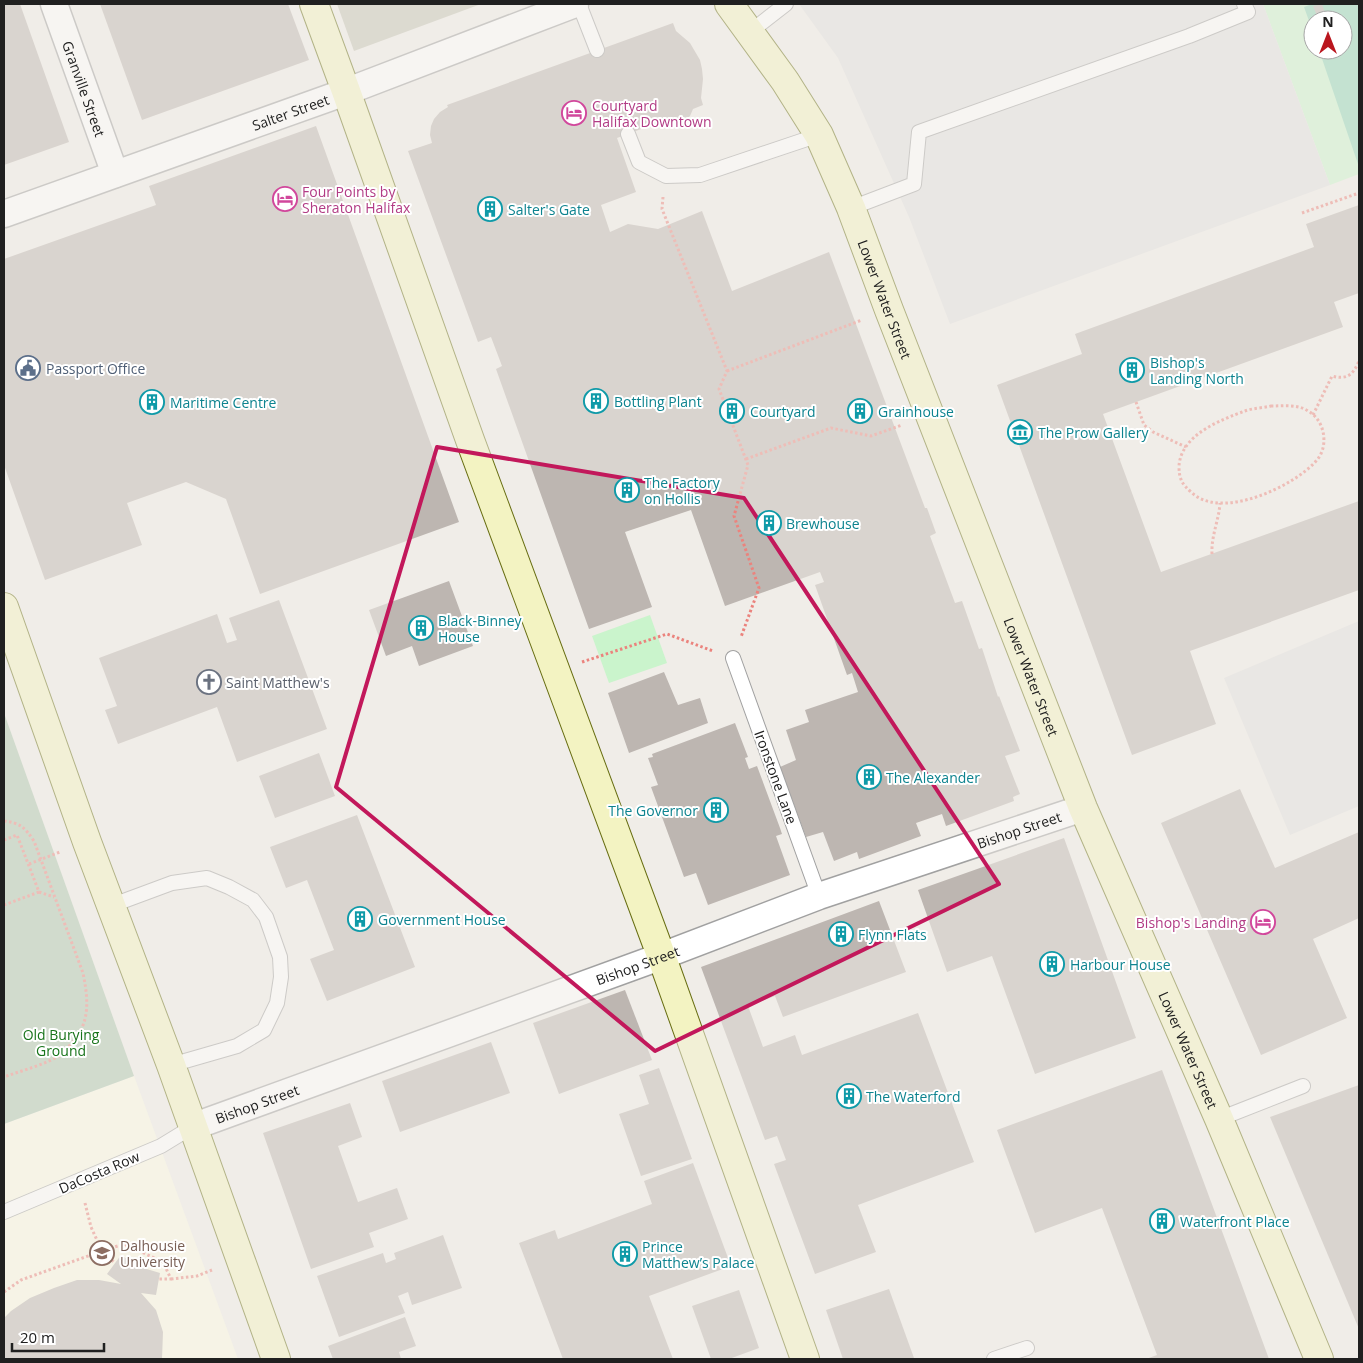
<svg xmlns="http://www.w3.org/2000/svg" width="1363" height="1363" font-family="'Open Sans',sans-serif">
<style>
.education{fill:#fcfbe4}
.construction{fill:#c3c3b4}
.cemetery{fill:#abc6ae}
.park{fill:#caf4cc;fill-rule:evenodd}
.pitch{fill:#8fd6b7}
.parking{fill:#e0e0e0}
.building{fill:#bdb6b1}
.lines{fill:none;stroke-linecap:round;stroke-linejoin:round}
.lane-casing{stroke:#a1a1a1;stroke-width:16}
.street-casing{stroke:#a1a1a1;stroke-width:29}
.secondary-casing{stroke:#676d11;stroke-width:30}
.path{stroke:#eb837d;stroke-width:3;stroke-dasharray:2.5 2.5;stroke-linecap:butt}
.lane{stroke:#fff;stroke-width:14}
.street{stroke:#fff;stroke-width:26}
.secondary{stroke:#f3f3c2;stroke-width:28}
.marked{fill:none;stroke:#c2185b;stroke-width:4;stroke-linejoin:round}
.labels{text-anchor:middle;dominant-baseline:central;stroke-width:4;stroke-linejoin:round;paint-order:stroke}
.street-label{font-size:14px;fill:#202020;stroke:#fff}
.hotel-label{font-size:14px;fill:#b23c85;stroke:#fff;text-anchor:start}
.culture-label{font-size:14px;fill:#0d838f;stroke:#fff;text-anchor:start}
.service-label{font-size:14px;fill:#4e5e75;stroke:#fff;text-anchor:start}
.worship-label{font-size:14px;fill:#5b616d;stroke:#fff;text-anchor:start}
.park-label{font-size:14px;fill:#18741b;stroke:#fff}
.education-label{font-size:14px;fill:#785e54;stroke:#fff;text-anchor:start}
</style>
<rect width="100%" height="100%" fill="#f0ede8"/>
<!-- education -->
<path class="education" d="M134,1076l104,283h-234v-235z"/>
<!-- construction -->
<path class="construction" d="M337,4h144l-127,47z"/>
<!-- cemetery -->
<path class="cemetery" d="M4,713l130,363 -130,48z"/>
<!-- park -->
<g class="park">
<path d="M1263,4h96v170l-29,11zM1313,20h30v30h-30z"/>
<path d="M650,615l17,48 -58,20 -17,-47z"/>
</g>
<!-- pitch -->
<path class="pitch" d="M1312,4h47v163l-40,-117h24v-30h-30v12l-9,-25z"/>
<!-- parking -->
<g class="parking">
<path d="M799,4h464l67,181 -380,139 -41,-107 -71,-159z"/>
<path d="M1359,621v185l-69,29 -66,-157z"/>
</g>
<!-- building -->
<g class="building">
<path d="M4,4h16l49,138 -65,23z"/>
<path d="M100,4h188l21,56 -167,60z"/>
<path d="M1322,4l3,9 -8,3 -4,-10z"/>
<path d="M673,23l3,8 14,12 10,17 2,9 1,10 -2,19 2,7 -10,4 -3,7 -6,5 -7,3 -12,-1 -10,3 -3,-1 -35,13 19,54 -35,13 9,27 18,-8 30,5 44,-18 30,80 97,-39 96,256h2l9,25 -6,3 25,67 7,-2 17,48 3,-1 16,49 1,-1 21,55 -15,5 15,38 -7,3 1,4 -68,25 -4,-12 -26,9 5,13 -62,23 -2,-7 -23,9 -11,-29 -17,5 -26,-70 16,-7 -10,-30 23,-8 -4,-12 53,-18 -6,-19 -5,2 -32,-90 9,-3 -4,-10 -95,34 -34,-96 -66,22 27,75 -63,22 -93,-260 6,-3 -11,-29 -13,5 -70,-191 24,-8 -2,-8 1,-9 3,-7 6,-7 8,-5 -1,-2z"/>
<path d="M316,126l143,396 -199,72 -34,-95 -40,-17 -59,21 15,42 -97,35 -41,-115v-206l152,-54 -7,-19z"/>
<path d="M1359,205v88l-25,9 9,25 -240,87 58,158 198,-71v89l-169,61 26,73 -84,31 -135,-370 85,-31 -7,-20 239,-87 -8,-23z"/>
<path d="M449,581l24,65 -54,20 -7,-20 -26,10 -17,-46z"/>
<path d="M279,600l48,129 -90,33 -20,-55 -99,37 -13,-34 12,-4 -18,-48 118,-44 10,29 10,-3 -8,-22z"/>
<path d="M664,672l14,33 22,-7 8,25 -79,30 -21,-60z"/>
<path d="M735,723l13,34 -3,1 4,11 8,-3 23,62 2,6 -6,2 14,39 -82,30 -12,-32 -12,4 -33,-90 7,-2 -10,-27 5,-1 -1,-3z"/>
<path d="M319,753l16,43 -60,22 -16,-42z"/>
<path d="M1240,789l35,79 84,-36v86l-46,21 34,79 -86,37 -100,-232z"/>
<path d="M357,815l58,152 -88,34 -17,-42 24,-9 -27,-70 -21,8 -16,-41z"/>
<path d="M1064,838l72,200 -101,36 -43,-118 -45,16 -29,-82z"/>
<path d="M879,901l27,71 -123,45 -8,-21 -27,10 15,41 32,-12 7,20 116,-42 56,149 -116,43 18,47 -61,22 -41,-110 12,-4 -9,-24 -12,4 -64,-173z"/>
<path d="M625,990l27,70 -93,34 -26,-71z"/>
<path d="M491,1042l19,51 -110,39 -18,-51z"/>
<path d="M659,1068l33,91 -51,17 -22,-62 30,-10 -10,-29z"/>
<path d="M1162,1070l64,172 43,117h-123l11,-4 -55,-147 -67,25 -38,-103z"/>
<path d="M1359,1085v244l-89,-212z"/>
<path d="M350,1103l12,34 -24,9 20,56 39,-14 11,31 -39,14 5,14 -63,22 -48,-136z"/>
<path d="M693,1163l38,103 -82,30 24,63h-110l-44,-116 36,-13 3,9 94,-35 -8,-23z"/>
<path d="M443,1235l19,53 -50,17 -4,-13 -10,4 7,17 -66,24 -22,-61 66,-23 3,10 10,-4 -2,-6z"/>
<path d="M121,1255l19,12 20,6 -4,22 -15,-2 15,17 7,22 -1,27h-158v-41l7,-7 19,-13 24,-10 23,-8h22l22,4 -14,-10z"/>
<path d="M889,1289l25,69 -4,1h-67l-17,-49z"/>
<path d="M739,1290l20,58 -30,11h-18l-19,-53z"/>
<path d="M405,1317l11,29 -17,6 2,7h-68l-5,-13z"/>
</g>
<g class="lines">
<defs>
<g id="lane">
<path d="M579,4l18,46"/>
<path d="M750,32l36,-28"/>
<path d="M628,134l11,28 27,14 34,-1 119,-40"/>
<path d="M851,208l63,-24 5,-52 270,-96 59,-24 -4,-8"/>
<path d="M733,658l86,238"/>
<path d="M110,906l62,-23 35,-5 22,9 24,13 13,17 14,40 1,20 -4,26 -13,27 -27,16 -66,19"/>
<path d="M1219,1119l84,-33"/>
<path d="M4,1212l157,-66 31,-19"/>
<path d="M994,1359l33,-11"/>
</g>
<g id="street">
<path id="s1" d="M54,4l61,170"/>
<path id="s2" d="M4,214l336,-120 235,-90"/>
<path id="s3" d="M192,1127l462,-168 165,-63 264,-88"/>
</g>
<g id="secondary">
<path d="M314,4l32,87 124,349 191,515 144,404"/>
<path id="s4" d="M729,4l56,77 34,54 32,73 38,102 194,498 136,311 100,240"/>
<path d="M4,607l83,235 84,223 105,294"/>
</g>
</defs>
<!-- lane casing -->
<use href="#lane" class="lane-casing"/>
<!-- street casing -->
<use href="#street" class="street-casing"/>
<!-- secondary casing -->
<use href="#secondary" class="secondary-casing"/>
<!-- path -->
<g class="path">
<path d="M663,197l-1,12 65,162 -8,18 29,76 -14,51 25,72 -18,49"/>
<path d="M1302,213l57,-20"/>
<path d="M727,371l135,-51"/>
<path d="M1136,402l8,23 9,7 33,15"/>
<path d="M1271,406c12,0 27,-2 37,5 17,9 21,35 9,49 -23,27 -97,61 -126,32 -9,-8 -12,-13 -12,-26 2,-31 41,-46 66,-55 8,-3 18,-3 26,-5z"/>
<path d="M1313,415l19,-39c15,4 21,-1 27,-15"/>
<path d="M746,459l85,-31 40,8 31,-11"/>
<path d="M1212,554c-1,-18 7,-34 8,-51"/>
<path d="M582,662l85,-28 46,17"/>
<path d="M4,821c17,2 21,7 30,20l49,132c5,25 8,49 -11,70 -3,3 -6,8 -10,11 -17,11 -39,16 -58,23"/>
<path d="M4,840l13,-5 22,57 -35,13"/>
<path d="M29,864l31,-12"/>
<path d="M39,892l15,5"/>
<path d="M85,1203l6,24 11,24 22,-7 39,18 8,17h-12"/>
<path d="M171,1279l26,-3 15,-6"/>
<path d="M4,1292l17,-12 81,-29 13,12"/>
</g>
<!-- lane -->
<use href="#lane" class="lane"/>
<!-- street -->
<use href="#street" class="street"/>
<!-- secondary -->
<use href="#secondary" class="secondary"/>
</g>
<!-- marked area -->
<path d="M0 0H1363V1363H0ZM437,447l307,51 255,386 -344,167 -319,-264z" fill="#f0ede8" fill-opacity=".55" fill-rule="evenodd"/>
<path class="marked" d="M437,447l307,51 255,386 -344,167 -319,-264z"/>
<!-- icons -->
<defs>
<symbol id="hotel-ring" viewBox="-11 -11 22 22"><circle r="9.5" fill="#fff" stroke="#d1479c" stroke-width="1.5"/><path d="M-6-4.5h1.5V1H6V5H4.5V3h-9V5H-6ZM-4 0a1.8 1.8 0 1 1 3.6 0ZM.5 0V-2.5h3Q6-2.5 6 0Z" fill="#d1479c"/></symbol>
<symbol id="building-ring" viewBox="-11 -11 22 22"><circle r="9.5" fill="#fff" stroke="#0f9aa8" stroke-width="1.5"/><path d="M-4-6H4V6H1V3H-1V6H-4ZM-2.5-4.3h1.7v1.8h-1.7ZM.8-4.3h1.7v1.8H.8ZM-2.5-1h1.7V.8h-1.7ZM.8-1h1.7V.8H.8Z" fill="#0f9aa8"/></symbol>
<symbol id="civic-ring" viewBox="-11 -11 22 22"><circle r="9.5" fill="#fff" stroke="#5c6f8a" stroke-width="1.5"/><path d="M-.6-6.5H3V-4.5H.6V-3L4-1V1h2V6H-6V1h2V-1L-.6-3ZM-1.2 2.5V6h2.4V2.5Z" fill="#5c6f8a"/></symbol>
<symbol id="museum-ring" viewBox="-11 -11 22 22"><circle r="9.5" fill="#fff" stroke="#0f9aa8" stroke-width="1.5"/><path d="M0-6L6-3V-2H-6V-3ZM-5-1h2V3h-2ZM-1-1h2V3h-2ZM3-1h2V3H3ZM-6 4H6V6H-6Z" fill="#0f9aa8"/></symbol>
<symbol id="church-ring" viewBox="-11 -11 22 22"><circle r="9.5" fill="#fff" stroke="#6b7280" stroke-width="1.5"/><path d="M-1.2-6h2.4v3.5h3.3v2.4h-3.3V6h-2.4V-.1h-3.3v-2.4h3.3Z" fill="#6b7280"/></symbol>
<symbol id="university-ring" viewBox="-11 -11 22 22"><circle r="9.5" fill="#fff" stroke="#8d6e63" stroke-width="1.5"/><path d="M0-5L7-2L0 1L-7-2ZM-4 1L0 2.5L4 1V4Q0 6-4 4Z" fill="#8d6e63"/></symbol>
</defs>
<g fill-rule="evenodd">
<use href="#hotel-ring" x="560" y="99" width="28" height="28"/>
<use href="#hotel-ring" x="271" y="185" width="28" height="28"/>
<use href="#building-ring" x="476" y="195" width="28" height="28"/>
<use href="#civic-ring" x="14" y="354" width="28" height="28"/>
<use href="#building-ring" x="1118" y="356" width="28" height="28"/>
<use href="#building-ring" x="582" y="387" width="28" height="28"/>
<use href="#building-ring" x="138" y="388" width="28" height="28"/>
<use href="#building-ring" x="718" y="397" width="28" height="28"/>
<use href="#building-ring" x="846" y="397" width="28" height="28"/>
<use href="#museum-ring" x="1006" y="418" width="28" height="28"/>
<use href="#building-ring" x="613" y="476" width="28" height="28"/>
<use href="#building-ring" x="755" y="509" width="28" height="28"/>
<use href="#building-ring" x="407" y="614" width="28" height="28"/>
<use href="#church-ring" x="195" y="668" width="28" height="28"/>
<use href="#building-ring" x="855" y="763" width="28" height="28"/>
<use href="#building-ring" x="702" y="796" width="28" height="28"/>
<use href="#building-ring" x="346" y="905" width="28" height="28"/>
<use href="#hotel-ring" x="1249" y="908" width="28" height="28"/>
<use href="#building-ring" x="827" y="920" width="28" height="28"/>
<use href="#building-ring" x="1038" y="950" width="28" height="28"/>
<use href="#building-ring" x="835" y="1082" width="28" height="28"/>
<use href="#building-ring" x="1148" y="1207" width="28" height="28"/>
<use href="#university-ring" x="88" y="1239" width="28" height="28"/>
<use href="#building-ring" x="611" y="1240" width="28" height="28"/>
</g>
<g class="labels">
<!-- street labels -->
<g class="street-label">
<text stroke="none"><textPath href="#s1" startOffset="90">Granville Street</textPath></text>
<text stroke="none"><textPath href="#s2" startOffset="304">Salter Street</textPath></text>
<text stroke="none"><textPath href="#s4" startOffset="336">Lower Water Street</textPath></text>
<text stroke="none"><textPath href="#s4" startOffset="741">Lower Water Street</textPath></text>
<text transform="translate(776 777) rotate(70)">Ironstone Lane</text>
<text stroke="none"><textPath href="#s3" startOffset="879">Bishop Street</textPath></text>
<text stroke="none"><textPath href="#s3" startOffset="474">Bishop Street</textPath></text>
<text stroke="none"><textPath href="#s4" startOffset="1146">Lower Water Street</textPath></text>
<text stroke="none"><textPath href="#s3" startOffset="69">Bishop Street</textPath></text>
<text transform="translate(99 1172) rotate(-23)">DaCosta Row</text>
</g>
<!-- hotel labels -->
<g class="hotel-label">
<text x="592" y="105">Courtyard<tspan x="592" dy="16">Halifax Downtown</tspan></text>
<text x="302" y="191">Four Points by<tspan x="302" dy="16">Sheraton Halifax</tspan></text>
<text x="1246" y="922" text-anchor="end">Bishop's Landing</text>
</g>
<!-- culture labels -->
<g class="culture-label">
<text x="508" y="209">Salter's Gate</text>
<text x="1150" y="362">Bishop's<tspan x="1150" dy="16">Landing North</tspan></text>
<text x="614" y="401">Bottling Plant</text>
<text x="170" y="402">Maritime Centre</text>
<text x="750" y="411">Courtyard</text>
<text x="878" y="411">Grainhouse</text>
<text x="1038" y="432">The Prow Gallery</text>
<text x="644" y="482">The Factory<tspan x="644" dy="16">on Hollis</tspan></text>
<text x="786" y="523">Brewhouse</text>
<text x="438" y="620">Black-Binney<tspan x="438" dy="16">House</tspan></text>
<text x="886" y="777">The Alexander</text>
<text x="698" y="810" text-anchor="end">The Governor</text>
<text x="378" y="919">Government House</text>
<text x="858" y="934">Flynn Flats</text>
<text x="1070" y="964">Harbour House</text>
<text x="866" y="1096">The Waterford</text>
<text x="1180" y="1221">Waterfront Place</text>
<text x="642" y="1246">Prince<tspan x="642" dy="16">Matthew’s Palace</tspan></text>
</g>
<!-- service labels -->
<g class="service-label">
<text x="46" y="368">Passport Office</text>
</g>
<!-- worship labels -->
<g class="worship-label">
<text x="226" y="682">Saint Matthew's</text>
</g>
<!-- park labels -->
<g class="park-label">
<text x="61" y="1034">Old Burying<tspan x="61" dy="16">Ground</tspan></text>
</g>
<!-- education labels -->
<g class="education-label">
<text x="120" y="1245">Dalhousie<tspan x="120" dy="16">University</tspan></text>
</g>
</g>
<!-- border -->
<rect width="1363" height="1363" fill="none" stroke="#202020" stroke-width="10"/>
<!-- north arrow -->
<g transform="translate(1328 35)"><circle r="24" fill="#ffffff" stroke="#a6a6a6"/>
<path d="M0-4L9 19L0 12L-9 19Z" fill="#ba161e"/>
<text y="-8" font-size="14" font-weight="bold" text-anchor="middle" fill="#202020">N</text>
</g>
<!-- scale -->
<path d="M12 1343v8h92v-8" fill="none" stroke="#202020" stroke-width="2.5"/>
<text x="20" y="1343" font-size="15" fill="#202020" stroke="#ffffff" stroke-width="4" paint-order="stroke">20 m</text>
</svg>
